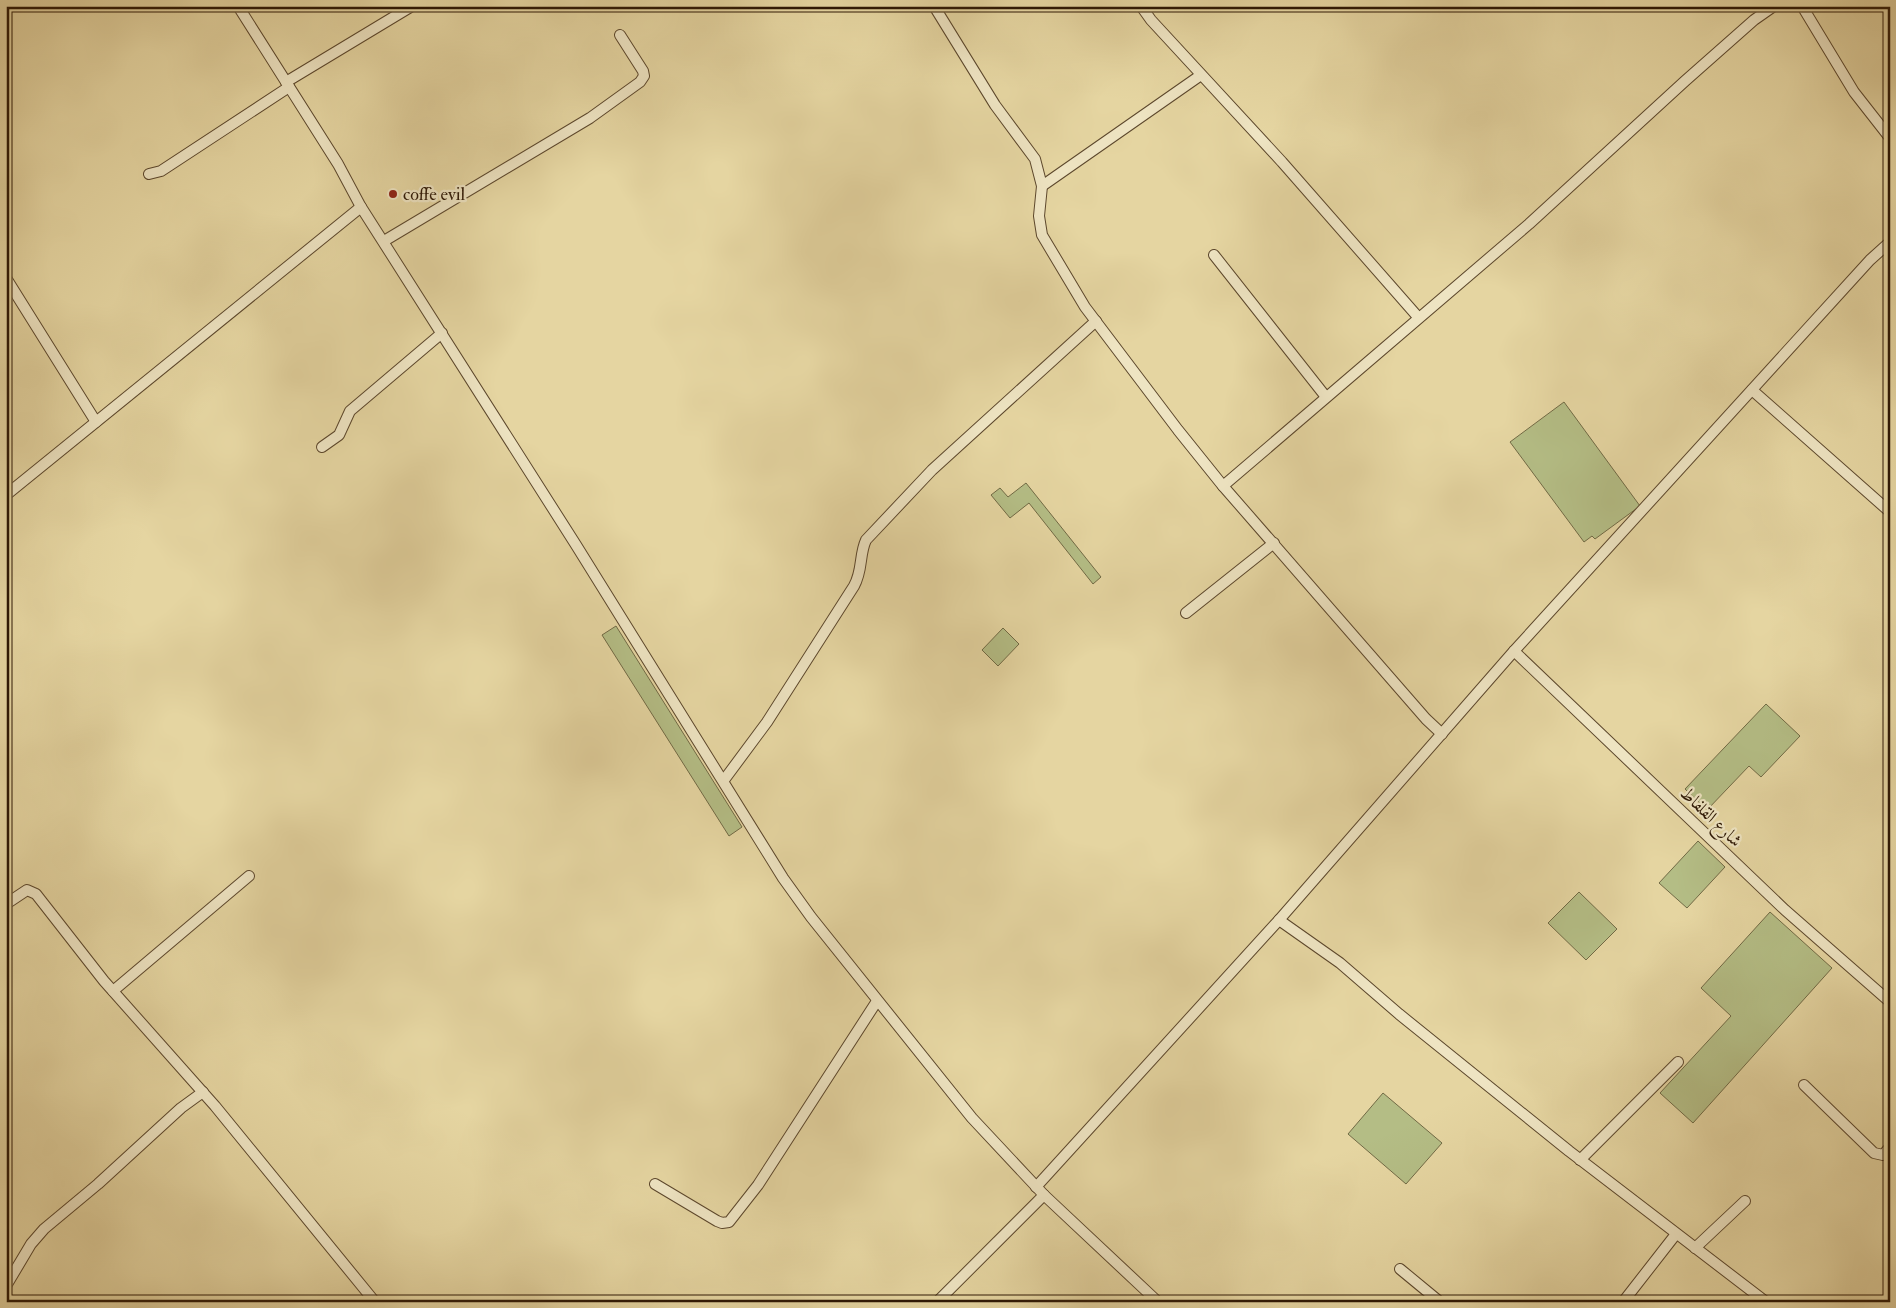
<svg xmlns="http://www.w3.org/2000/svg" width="1896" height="1308" font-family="'IM FELL Double Pica',Amiri,serif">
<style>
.green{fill:#b4bd85;stroke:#716a45}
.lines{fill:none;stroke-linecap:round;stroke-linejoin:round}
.minor-casing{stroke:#5c472c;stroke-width:12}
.minor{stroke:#eee4c2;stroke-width:10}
.poi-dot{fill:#8f2418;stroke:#eee4c2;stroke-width:2}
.labels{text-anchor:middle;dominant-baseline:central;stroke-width:4.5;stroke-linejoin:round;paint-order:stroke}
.poi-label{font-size:18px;fill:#2e1805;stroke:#eee4c2;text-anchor:start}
.street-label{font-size:18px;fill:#2e1805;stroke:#eee4c2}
</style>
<rect width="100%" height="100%" fill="#e5d5a1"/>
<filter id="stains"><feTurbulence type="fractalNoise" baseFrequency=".004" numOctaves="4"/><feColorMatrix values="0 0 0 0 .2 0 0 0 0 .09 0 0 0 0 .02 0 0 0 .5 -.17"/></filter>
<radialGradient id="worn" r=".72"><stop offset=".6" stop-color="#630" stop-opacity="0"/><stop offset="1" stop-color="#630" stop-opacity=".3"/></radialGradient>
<!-- green -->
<g class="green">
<path d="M1564,402l76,104 -45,33 -3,-3 -8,6 -74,-100z"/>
<path d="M1026,483l75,94 -8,7 -64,-81 -19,15 -19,-23 9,-7 8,9z"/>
<path d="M616,626l126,201 -13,9 -127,-201z"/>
<path d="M1003,628l16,16 -21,22 -16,-16z"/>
<path d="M1766,704l34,32 -39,41 -12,-11 -42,44 -22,-21z"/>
<path d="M1698,841l27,26 -38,41 -28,-25z"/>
<path d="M1579,892l38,37 -31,31 -38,-37z"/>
<path d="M1770,912l62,56 -139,155 -33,-30 71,-77 -30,-28z"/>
<path d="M1383,1093l59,50 -36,41 -58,-50z"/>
</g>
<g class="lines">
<defs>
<g id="minor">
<path d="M238,6l100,158 23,43 215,338 207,333 28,39 161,201 72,77 114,107"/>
<path d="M934,6l61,99 40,54 7,27 -3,30 3,19 43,72 93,123 45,56 203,233 16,15"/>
<path d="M1141,6l10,14 131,142 136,155"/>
<path d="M1802,6l52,86 36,46"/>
<path d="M286,82l126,-76"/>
<path d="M149,174l12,-3 128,-84"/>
<path d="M1042,186l159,-111"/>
<path d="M384,241l206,-123 50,-36 4,-6 -1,-5 -23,-36"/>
<path d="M1214,255l112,142"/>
<path d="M6,278l90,144"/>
<path d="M1752,390l138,122"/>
<path d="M322,447l17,-12 11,-24 92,-78"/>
<path d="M1223,486l306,-262 156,-143 69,-61 20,-14"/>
<path d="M6,495l355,-288"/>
<path d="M1186,613l88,-70"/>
<path d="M1514,651l271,259 105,92"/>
<path d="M724,780l43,-58 87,-136c9,-16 5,-31 12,-46l66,-70 164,-149"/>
<path d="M6,904l21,-14 9,4 68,87 111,125 160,196"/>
<path d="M1279,920l61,43 59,51 170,137 197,151"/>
<path d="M113,991l136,-115"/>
<path d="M1804,1085l70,68 9,2 7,-8"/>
<path d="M1580,1160l98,-98"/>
<path d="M655,1184l62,37 5,2 7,-1 29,-37 119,-184"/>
<path d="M1036,1187l243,-267 235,-269 356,-391 20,-18"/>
<path d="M1695,1248l50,-47"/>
<path d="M1400,1269l40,33"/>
<path d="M6,1286l25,-42 13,-15 54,-45 83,-76 22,-16"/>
<path d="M937,1302l107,-107"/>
<path d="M1623,1302l53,-68"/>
</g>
</defs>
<!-- minor casing -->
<use href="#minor" class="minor-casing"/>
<!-- minor -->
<use href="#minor" class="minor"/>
</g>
<!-- markers -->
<circle class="poi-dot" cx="393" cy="194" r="5"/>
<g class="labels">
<!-- poi labels -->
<g class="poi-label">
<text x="403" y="194">coffe evil</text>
</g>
<!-- street labels -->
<g class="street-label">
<text transform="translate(1711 817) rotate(44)">شارع القلفاط</text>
</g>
</g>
<!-- margin -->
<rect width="1896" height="1308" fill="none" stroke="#e5d5a1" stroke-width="25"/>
<rect x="8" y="8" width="1881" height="1293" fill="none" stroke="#2e1805" stroke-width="2.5"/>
<rect x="12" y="12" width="1871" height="1283" fill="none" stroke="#2e1805"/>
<rect width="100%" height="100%" filter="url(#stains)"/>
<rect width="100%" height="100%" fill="url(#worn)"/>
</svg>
